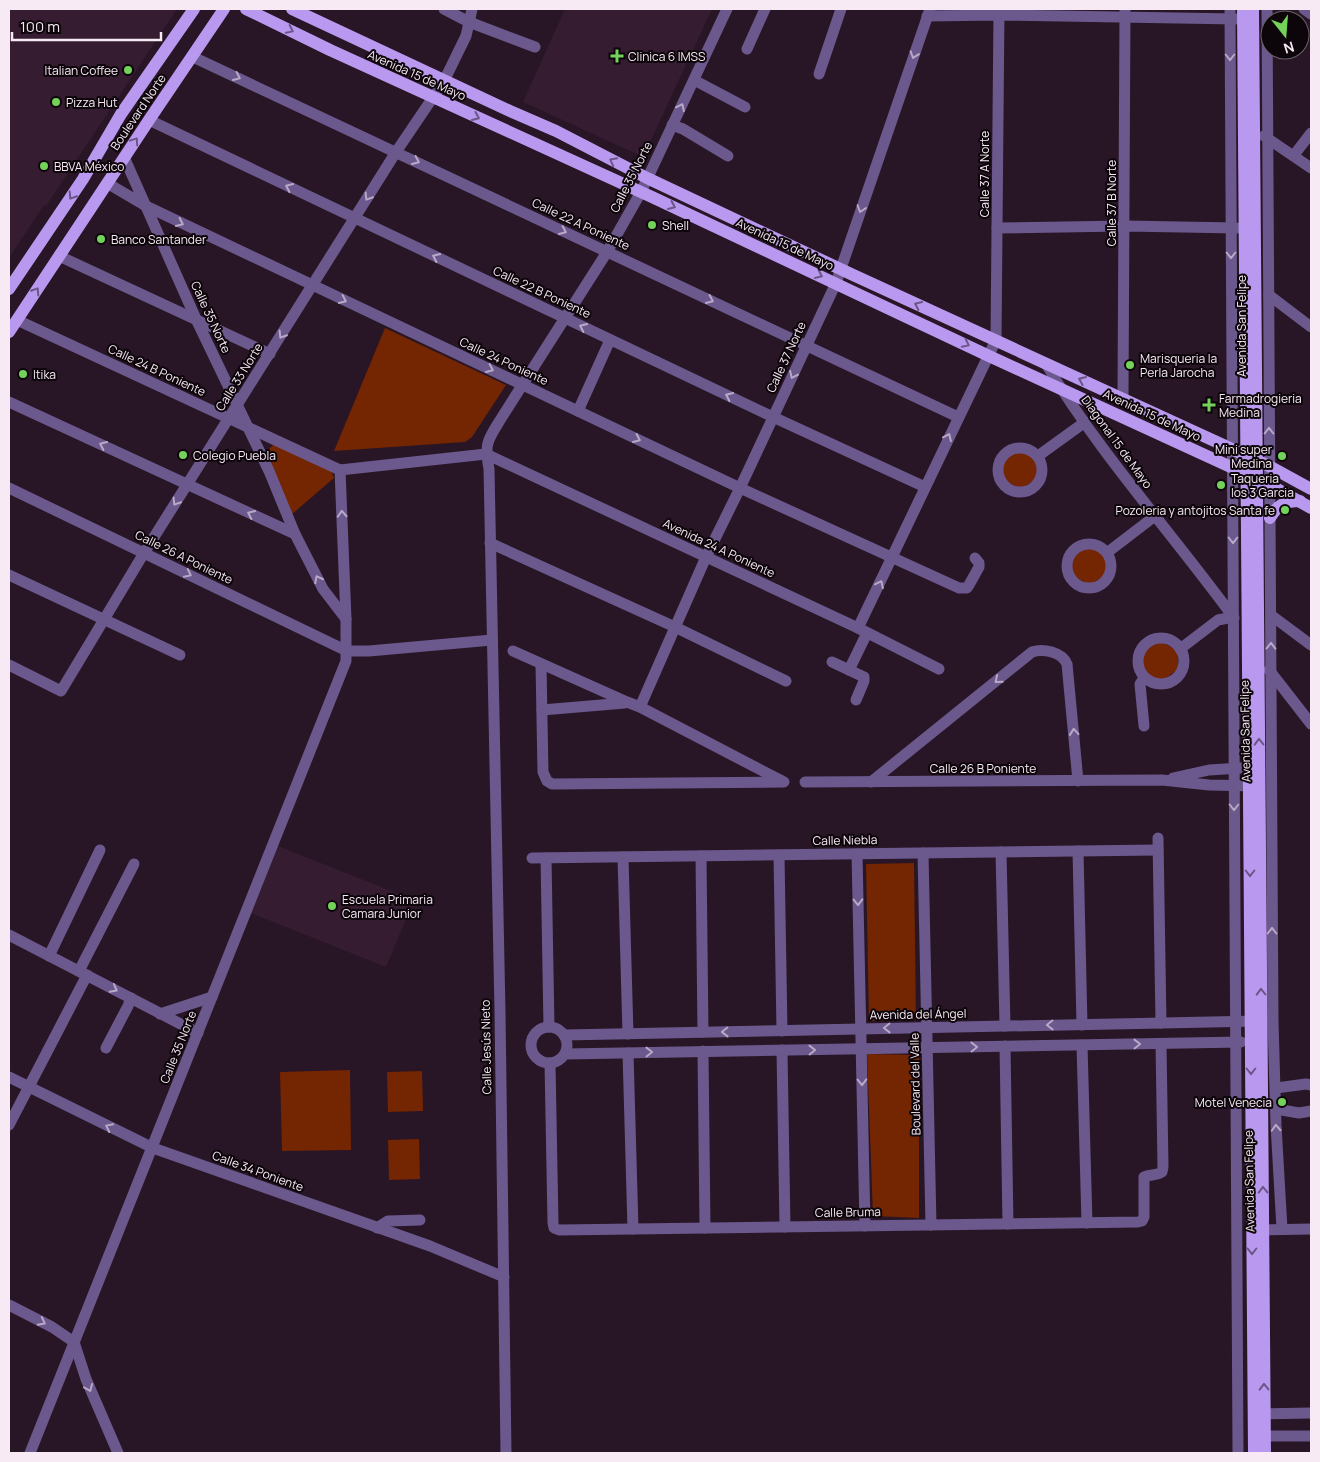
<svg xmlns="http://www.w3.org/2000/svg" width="1320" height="1462" font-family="Manrope,sans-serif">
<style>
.built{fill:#351c31}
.green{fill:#742501}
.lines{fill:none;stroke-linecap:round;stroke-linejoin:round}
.minor{stroke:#6b588c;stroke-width:11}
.major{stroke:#b999ef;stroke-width:12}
.oneway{stroke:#6b5688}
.oneway2{stroke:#b9a8c6}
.poi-dot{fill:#74d25b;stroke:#0c050a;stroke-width:2}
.labels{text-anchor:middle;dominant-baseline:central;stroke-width:4;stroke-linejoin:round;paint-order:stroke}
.poi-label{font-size:12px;fill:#f8eaf5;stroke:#0c050a;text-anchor:start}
.street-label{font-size:12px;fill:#f8eaf5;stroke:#0c050a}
</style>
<rect width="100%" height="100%" fill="#281525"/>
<!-- built -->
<g class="built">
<path d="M9,9h168l-131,197 -2,-1 -35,53z"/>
<path d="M565,9h147l-69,148 -120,-55z"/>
<path d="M278,846l136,54 -28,67 -135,-54z"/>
</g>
<!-- green -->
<g class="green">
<path d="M385,328l121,57 -34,52 -7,5 -131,9z"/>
<path d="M274,444l57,26 3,8 -43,37 -25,-63z"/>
<path d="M1019,449l18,8 2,20 -18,12 -18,-9 -2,-19z"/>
<path d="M1088,545l18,8 2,20 -18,12 -18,-9 -2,-19z"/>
<path d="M1159,641l18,9 2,19 -18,12 -18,-9 -2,-19z"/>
<path d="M914,863l2,156 -47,2 -3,-157z"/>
<path d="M867,1054l52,1v163l-46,-2z"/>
<path d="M350,1070l1,80 -69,1 -2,-79z"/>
<path d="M422,1071l1,40 -35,1 -1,-40z"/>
<path d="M419,1139l1,40 -31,1 -1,-40z"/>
</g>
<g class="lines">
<!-- minor -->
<g class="minor">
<path d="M444,9l25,13 66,25"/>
<path d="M1230,9l8,1444"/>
<path d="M1267,9l6,1012 3,104 6,104"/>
<path d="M1304,9l7,5"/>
<path d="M927,16l72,-1 237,4"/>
<path d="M747,49l18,-40"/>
<path d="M193,57l765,360"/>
<path d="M819,74l22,-65"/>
<path d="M694,80l51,27"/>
<path d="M149,120l624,297 152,70"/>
<path d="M672,125l11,4 45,27"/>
<path d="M1264,136l47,32"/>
<path d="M1294,155l17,-22"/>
<path d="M124,157l72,162 73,152 26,63 28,55 23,30"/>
<path d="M107,183l39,23 594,282 219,100h8l2,-3 10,-18v-4l-4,-5"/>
<path d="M997,228l128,-2 112,2"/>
<path d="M59,256l211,98"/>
<path d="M1269,295l42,32"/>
<path d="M17,320l323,150"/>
<path d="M1046,364c54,90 126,169 188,254"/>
<path d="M1123,398l2,-389"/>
<path d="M9,402l286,132"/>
<path d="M578,411l32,-71"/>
<circle cx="1020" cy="470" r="22"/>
<path d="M1038,456l47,-34"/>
<path d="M340,470l146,-16 372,174 81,41"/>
<path d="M9,488l338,163h22l123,-11"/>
<path d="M490,543l185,84 111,54"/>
<circle cx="1089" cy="566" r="22"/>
<path d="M1108,552l47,-36"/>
<path d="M9,575l171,80"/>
<path d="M1272,616l39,29"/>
<path d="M858,628l138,-288 3,-331"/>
<circle cx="1161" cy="661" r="23"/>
<path d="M1180,649l38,-29 15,-3"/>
<path d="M513,651l114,51 13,5 142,74"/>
<path d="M832,662l32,15v4l-8,19"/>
<path d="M541,664l2,108 4,9 5,3 232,-2"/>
<path d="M9,665l52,26 83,-138 252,-401 48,-71 22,-45 6,-27"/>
<path d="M849,670l18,-37"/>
<path d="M1269,670l42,54"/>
<path d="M640,707l66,-150 34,-69 96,-205 94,-274"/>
<path d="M542,710l83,-7"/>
<path d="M1144,726l-4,-42 4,-6"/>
<path d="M1173,778l36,-8 32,-2"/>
<path d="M805,782l357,-2 47,5 49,1"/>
<path d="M871,782l161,-130c11,-4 30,0 35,12l11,117"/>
<path d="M1158,838l3,185"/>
<path d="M1078,851l4,174"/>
<path d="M1001,852l4,174"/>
<path d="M923,853l8,372"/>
<path d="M857,854l8,372"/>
<path d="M779,855l3,176"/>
<path d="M701,856l2,176"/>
<path d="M623,857l5,177"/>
<path d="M532,858l626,-8"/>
<path d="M546,858l3,169"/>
<path d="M9,935l189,98"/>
<path d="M49,956l51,-106"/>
<path d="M79,971l55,-107"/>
<path d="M160,1014l52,-17"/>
<circle cx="549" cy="1045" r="18"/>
<path d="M564,1035l696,-14"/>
<path d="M1082,1045l5,178"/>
<path d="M1005,1046l3,178"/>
<path d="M106,1048l22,-42 3,-8"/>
<path d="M782,1050l3,177"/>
<path d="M703,1051l2,177"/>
<path d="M628,1053l5,176"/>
<path d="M565,1054l676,-12"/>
<path d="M550,1063l3,160 1,5 5,2 579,-8 4,-1 2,-4v-40c6,-3 12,-1 18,-5l1,-5 -2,-123"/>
<path d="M9,1077l144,71 277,98 74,31"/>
<path d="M1276,1088l30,-4 5,1"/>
<path d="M1276,1109l23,4 12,-2"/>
<path d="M9,1125l78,-150"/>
<path d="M377,1228l11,-7 32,-1"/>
<path d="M1256,1230l55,-1"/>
<path d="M9,1305l43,22 22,15 12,37 32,74"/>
<path d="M1255,1414l56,-1"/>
<path d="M1255,1436h56"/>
<path d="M30,1453l316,-792v-42l-6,-149"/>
<path d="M506,1453l-6,-441 -11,-543c-5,-27 -1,-29 13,-52l105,-165 34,-60 86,-183"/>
</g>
<!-- major -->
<g class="major">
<path d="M246,9l84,41 322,147 337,159 281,129 41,23"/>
<path d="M292,9l218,102 46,20 91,47 204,96 418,192 42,23"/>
<path d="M1243,9l11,1444"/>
<path d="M1253,9l12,1444"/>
<path d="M9,289l74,-110 38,-65 73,-105"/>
<path d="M9,332l140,-212 75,-111"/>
<path d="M1270,518c7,-13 15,-17 30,-17"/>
</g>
</g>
<!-- one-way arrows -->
<defs><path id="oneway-chevron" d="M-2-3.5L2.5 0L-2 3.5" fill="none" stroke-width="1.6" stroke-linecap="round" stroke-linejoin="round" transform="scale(1.25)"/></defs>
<g class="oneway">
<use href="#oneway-chevron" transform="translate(290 30) rotate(26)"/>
<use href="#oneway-chevron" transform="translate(476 117) rotate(24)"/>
<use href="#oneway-chevron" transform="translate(135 141) rotate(-56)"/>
<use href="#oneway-chevron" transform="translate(613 161) rotate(-153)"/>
<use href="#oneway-chevron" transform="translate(72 196) rotate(123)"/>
<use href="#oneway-chevron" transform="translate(672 206) rotate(25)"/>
<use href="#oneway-chevron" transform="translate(819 275) rotate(25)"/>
<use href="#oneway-chevron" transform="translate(36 291) rotate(-57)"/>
<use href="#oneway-chevron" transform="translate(918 305) rotate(-155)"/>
<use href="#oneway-chevron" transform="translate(966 344) rotate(26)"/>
<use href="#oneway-chevron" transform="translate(1082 380) rotate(-156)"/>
<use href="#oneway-chevron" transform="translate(1259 742) rotate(-91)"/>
<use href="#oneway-chevron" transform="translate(1250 873) rotate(90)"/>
<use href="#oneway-chevron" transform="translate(1261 992) rotate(-91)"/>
<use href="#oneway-chevron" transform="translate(1251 1071) rotate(90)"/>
<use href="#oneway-chevron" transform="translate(1263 1190) rotate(-91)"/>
<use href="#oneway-chevron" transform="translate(1252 1251) rotate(90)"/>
<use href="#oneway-chevron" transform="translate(1264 1387) rotate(-91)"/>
</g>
<g class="oneway2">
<use href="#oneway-chevron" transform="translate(914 55) rotate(109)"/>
<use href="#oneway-chevron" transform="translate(1230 57) rotate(90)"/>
<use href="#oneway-chevron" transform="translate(237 77) rotate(25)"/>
<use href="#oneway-chevron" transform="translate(681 107) rotate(-64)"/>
<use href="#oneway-chevron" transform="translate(416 161) rotate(25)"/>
<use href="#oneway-chevron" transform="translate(289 187) rotate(-155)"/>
<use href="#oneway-chevron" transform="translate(368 197) rotate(122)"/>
<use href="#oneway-chevron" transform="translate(861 209) rotate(108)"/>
<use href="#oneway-chevron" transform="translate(180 223) rotate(25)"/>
<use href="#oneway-chevron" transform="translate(563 231) rotate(25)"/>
<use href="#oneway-chevron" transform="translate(1231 255) rotate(90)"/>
<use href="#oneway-chevron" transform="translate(436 257) rotate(-155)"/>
<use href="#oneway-chevron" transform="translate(343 300) rotate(25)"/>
<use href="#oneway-chevron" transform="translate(710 300) rotate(25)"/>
<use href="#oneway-chevron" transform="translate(583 327) rotate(-155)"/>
<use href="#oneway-chevron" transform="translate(282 335) rotate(122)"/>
<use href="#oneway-chevron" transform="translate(490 369) rotate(25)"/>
<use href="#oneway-chevron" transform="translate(793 375) rotate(115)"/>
<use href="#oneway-chevron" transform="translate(729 396) rotate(-155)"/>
<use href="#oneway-chevron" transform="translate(1269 431) rotate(-90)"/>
<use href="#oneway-chevron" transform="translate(948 437) rotate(-65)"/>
<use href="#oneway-chevron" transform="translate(637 439) rotate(25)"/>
<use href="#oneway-chevron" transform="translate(103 445) rotate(-155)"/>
<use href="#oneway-chevron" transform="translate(176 502) rotate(122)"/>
<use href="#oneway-chevron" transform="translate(251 514) rotate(-155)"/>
<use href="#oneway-chevron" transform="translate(342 514) rotate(-93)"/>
<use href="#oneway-chevron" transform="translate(1233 540) rotate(90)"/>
<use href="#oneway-chevron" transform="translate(188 574) rotate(26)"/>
<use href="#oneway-chevron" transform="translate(318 579) rotate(-117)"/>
<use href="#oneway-chevron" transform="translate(880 584) rotate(-64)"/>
<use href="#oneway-chevron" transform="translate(1271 646) rotate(-89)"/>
<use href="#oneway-chevron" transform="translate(998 680) rotate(141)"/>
<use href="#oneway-chevron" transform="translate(1074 732) rotate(-95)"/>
<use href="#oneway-chevron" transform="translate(1234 807) rotate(90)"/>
<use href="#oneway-chevron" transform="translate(858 902) rotate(89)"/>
<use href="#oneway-chevron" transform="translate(1272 931) rotate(-90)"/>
<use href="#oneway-chevron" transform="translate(114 989) rotate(28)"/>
<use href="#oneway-chevron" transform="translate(1050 1025) rotate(179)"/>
<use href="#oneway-chevron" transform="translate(887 1028) rotate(179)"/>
<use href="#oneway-chevron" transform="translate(725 1032) rotate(179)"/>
<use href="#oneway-chevron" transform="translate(1137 1044) rotate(-1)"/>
<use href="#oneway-chevron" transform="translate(974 1047) rotate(-1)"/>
<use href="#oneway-chevron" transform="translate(812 1050) rotate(-1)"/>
<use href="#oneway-chevron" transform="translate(649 1052) rotate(-1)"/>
<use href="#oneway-chevron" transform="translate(862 1082) rotate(89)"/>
<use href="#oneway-chevron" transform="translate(109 1127) rotate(-154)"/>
<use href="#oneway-chevron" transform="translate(1276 1128) rotate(-93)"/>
<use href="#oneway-chevron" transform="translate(42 1322) rotate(27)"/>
<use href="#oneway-chevron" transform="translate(89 1388) rotate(67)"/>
</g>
<!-- markers -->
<g class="poi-dot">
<path d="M614.5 48.5h5v5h5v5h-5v5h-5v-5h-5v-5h5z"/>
<circle cx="128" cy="70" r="5"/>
<circle cx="56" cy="102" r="5"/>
<circle cx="44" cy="166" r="5"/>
<circle cx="652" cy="225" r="5"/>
<circle cx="101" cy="239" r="5"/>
<circle cx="1130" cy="365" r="5"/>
<circle cx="23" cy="374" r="5"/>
<path d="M1206.5 397.5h5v5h5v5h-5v5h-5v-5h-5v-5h5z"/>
<circle cx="183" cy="455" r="5"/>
<circle cx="1282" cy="456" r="5"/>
<circle cx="1221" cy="485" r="5"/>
<circle cx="1285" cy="510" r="5"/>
<circle cx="332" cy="906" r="5"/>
<circle cx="1282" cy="1102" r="5"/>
</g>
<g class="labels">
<!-- poi labels -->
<g class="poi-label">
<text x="628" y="56">Clinica 6 IMSS</text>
<text x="118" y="70" text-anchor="end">Italian Coffee</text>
<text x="66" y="102">Pizza Hut</text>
<text x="54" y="166">BBVA México</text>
<text x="662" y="225">Shell</text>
<text x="111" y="239">Banco Santander</text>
<text x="1140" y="358">Marisqueria la<tspan x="1140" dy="14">Perla Jarocha</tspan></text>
<text x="33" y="374">Itika</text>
<text x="1219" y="398">Farmadrogieria<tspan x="1219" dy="14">Medina</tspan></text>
<text x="1272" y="449" text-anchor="end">Mini super<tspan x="1272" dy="14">Medina</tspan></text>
<text x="193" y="455">Colegio Puebla</text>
<text x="1231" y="478">Taqueria<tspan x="1231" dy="14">los 3 Garcia</tspan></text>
<text x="1275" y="510" text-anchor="end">Pozoleria y antojitos Santa fe</text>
<text x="342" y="899">Escuela Primaria<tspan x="342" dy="14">Camara Junior</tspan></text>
<text x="1272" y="1102" text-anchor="end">Motel Venecia</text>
</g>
<!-- street labels -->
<g class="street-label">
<text transform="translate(417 75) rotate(24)">Avenida 15 de Mayo</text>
<text transform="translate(138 112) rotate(-56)">Boulevard Norte</text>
<text transform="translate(984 174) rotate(-90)">Calle 37 A Norte</text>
<text transform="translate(631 177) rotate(-63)">Calle 35 Norte</text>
<text transform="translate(1111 203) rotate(-90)">Calle 37 B Norte</text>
<text transform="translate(581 224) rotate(25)">Calle 22 A Poniente</text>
<text transform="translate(785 244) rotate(25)">Avenida 15 de Mayo</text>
<text transform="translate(542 292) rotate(25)">Calle 22 B Poniente</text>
<text transform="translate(211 317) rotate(65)">Calle 35 Norte</text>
<text transform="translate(1241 326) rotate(-90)">Avenida San Felipe</text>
<text transform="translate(786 357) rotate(-65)">Calle 37 Norte</text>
<text transform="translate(504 361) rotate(25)">Calle 24 Poniente</text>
<text transform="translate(157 370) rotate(25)">Calle 24 B Poniente</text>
<text transform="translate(239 377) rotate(-58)">Calle 33 Norte</text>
<text transform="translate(1152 415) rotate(25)">Avenida 15 de Mayo</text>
<text transform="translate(1117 442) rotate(54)">Diagonal 15 de Mayo</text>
<text transform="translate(719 548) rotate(25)">Avenida 24 A Poniente</text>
<text transform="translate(184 557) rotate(26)">Calle 26 A Poniente</text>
<text transform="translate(1245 731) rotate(-91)">Avenida San Felipe</text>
<text x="983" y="768">Calle 26 B Poniente</text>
<text transform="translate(845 840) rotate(-1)">Calle Niebla</text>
<text transform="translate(918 1014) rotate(-1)">Avenida del Ángel</text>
<text transform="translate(178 1047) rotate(-68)">Calle 35 Norte</text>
<text transform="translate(486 1047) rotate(-91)">Calle Jesús Nieto</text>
<text transform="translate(915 1084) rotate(-91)">Boulevard del Valle</text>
<text transform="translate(258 1171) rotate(20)">Calle 34 Poniente</text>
<text transform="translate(1249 1181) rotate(-91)">Avenida San Felipe</text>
<text transform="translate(848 1212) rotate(-1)">Calle Bruma</text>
</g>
</g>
<!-- border -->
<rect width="1320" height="1462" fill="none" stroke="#f8eaf5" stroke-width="20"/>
<!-- north arrow -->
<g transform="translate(1285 35) rotate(163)"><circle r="24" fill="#0c050a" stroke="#6a6168"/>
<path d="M0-4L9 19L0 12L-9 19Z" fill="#74d25b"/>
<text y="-8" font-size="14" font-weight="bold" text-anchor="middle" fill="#f8eaf5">N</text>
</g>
<!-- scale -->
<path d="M12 32v8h149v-8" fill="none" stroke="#f8eaf5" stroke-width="2.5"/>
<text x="20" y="32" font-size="15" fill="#f8eaf5" stroke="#0c050a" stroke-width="4" paint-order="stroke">100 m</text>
</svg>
